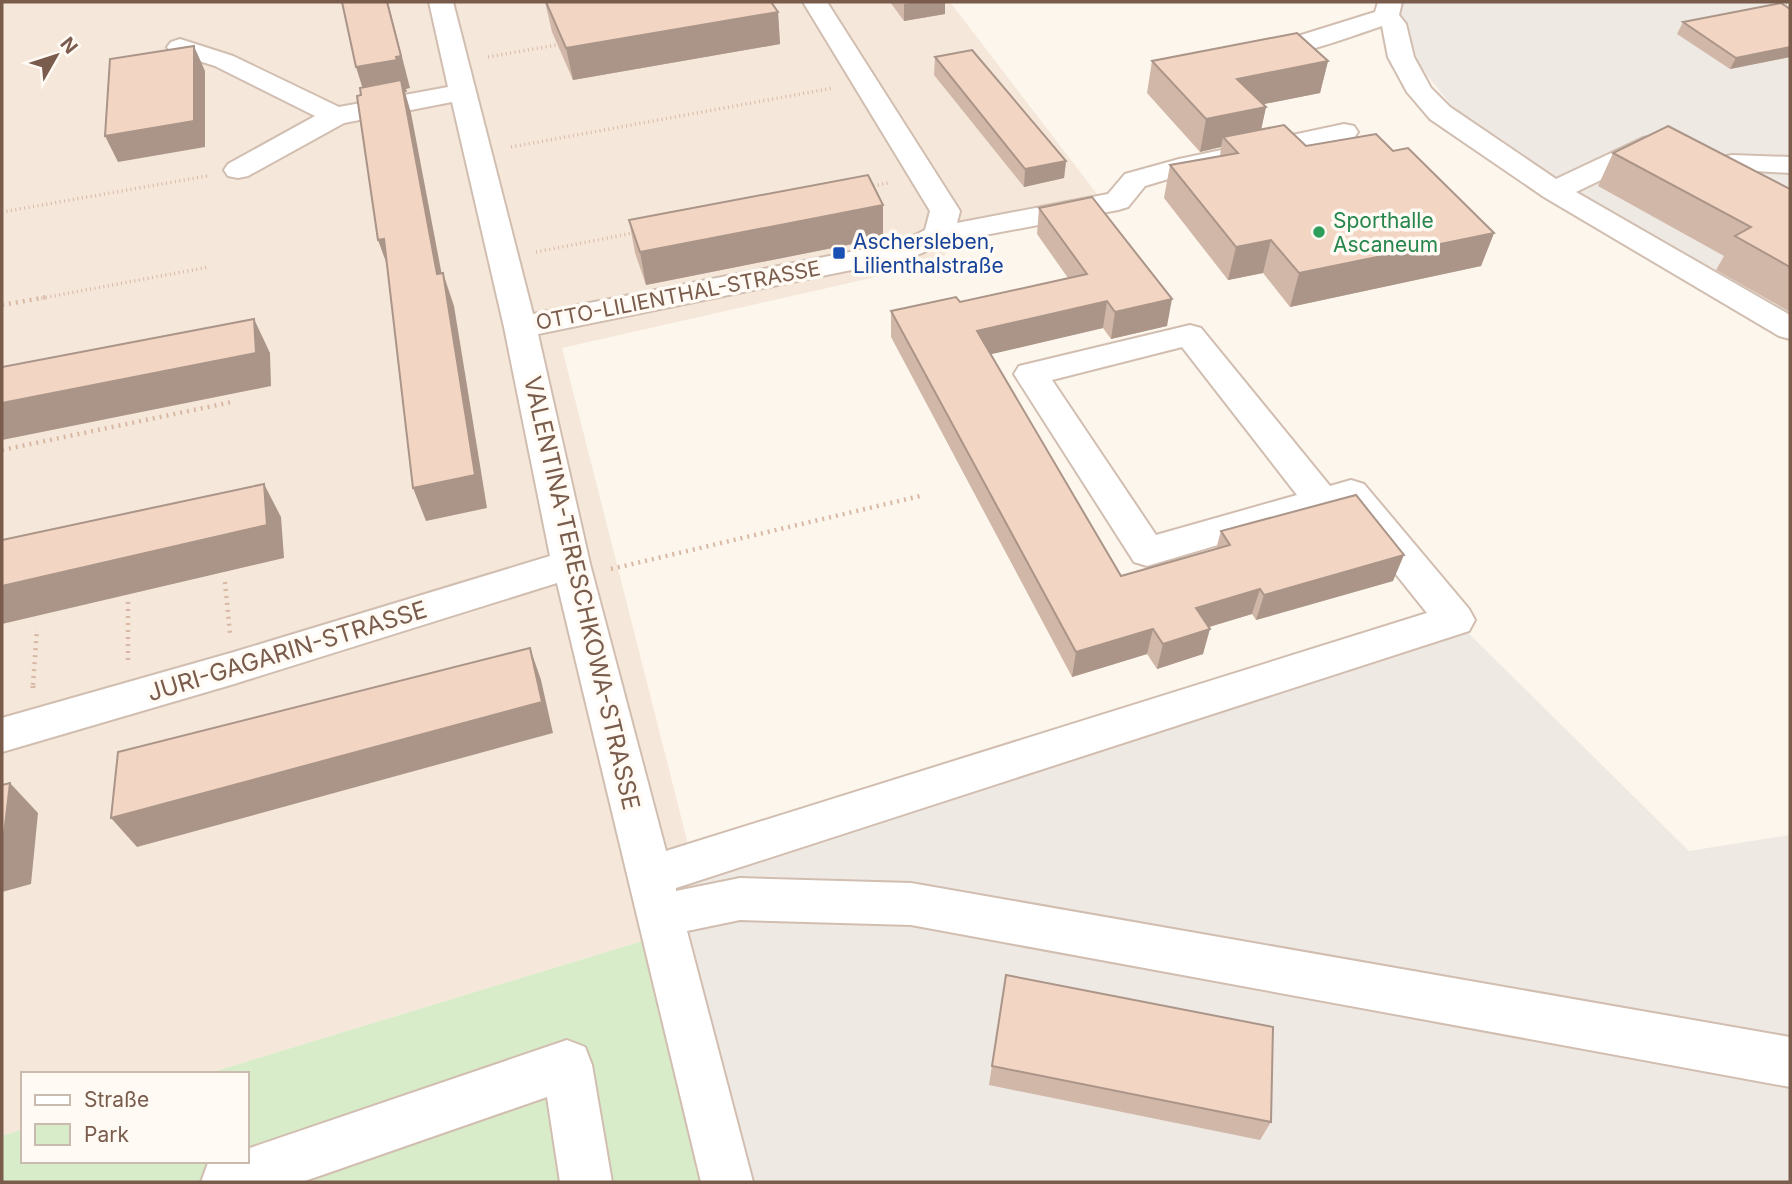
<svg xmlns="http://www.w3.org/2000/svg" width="1792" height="1184" font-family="Inter,sans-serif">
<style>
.residential{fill:#f5e8da}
.industrial{fill:#efe9e4}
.green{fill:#d8ecc9}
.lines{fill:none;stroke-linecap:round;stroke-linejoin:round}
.minor-casing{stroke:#d1beb0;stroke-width:4}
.path-far2{stroke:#d9b8a5;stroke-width:3.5;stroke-dasharray:1 3.5;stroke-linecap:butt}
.path-far1{stroke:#d9b8a5;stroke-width:4.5;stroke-dasharray:2 5;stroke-linecap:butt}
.path{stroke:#d9b8a5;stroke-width:5;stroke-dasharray:2 6;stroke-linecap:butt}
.minor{fill:#fff;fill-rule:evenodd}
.wall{fill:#d1b7a8}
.shaded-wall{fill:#aa9588}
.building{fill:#f3d5c3;stroke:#aa9588;stroke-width:2}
.leisure-dot{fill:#2e9e5b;stroke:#fffaf3;stroke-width:2.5}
.transit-dot{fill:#1a4fb4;stroke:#fffaf3;stroke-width:2.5}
.labels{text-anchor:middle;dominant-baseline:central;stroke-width:7;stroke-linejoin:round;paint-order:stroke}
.far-leisure-label{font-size:21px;fill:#27864d;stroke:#fffaf3;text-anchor:start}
.far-transit-label{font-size:21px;fill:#164399;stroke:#fffaf3;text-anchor:start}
.far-street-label{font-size:21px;fill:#7a5c4d;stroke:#fffaf3}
.street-label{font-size:24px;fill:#7a5c4d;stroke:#fffaf3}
</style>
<rect width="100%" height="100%" fill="#fdf6ec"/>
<!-- residential -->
<path class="residential" d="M2,2h948l147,192 -122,24 -37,45 -376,85 130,512 -40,78 -446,136h-183v55l-21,7z"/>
<!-- industrial -->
<g class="industrial">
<path d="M1403,2h359l28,4v315l-256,-150 -72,-53 -42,-51 -20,-56z"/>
<path d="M1455,620l234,231 101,-16v347h-1056l-84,-306z"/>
</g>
<!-- green -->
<path class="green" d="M652,938l57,244h-707v-46l21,-7v32h224v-87h-41z"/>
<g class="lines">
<defs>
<g id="minor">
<path d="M429,2h24l80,312 368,-72 24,-12 5,-19 -127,-209h24l133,209 -3,12 151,-29 17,-20 54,-15 165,-35 10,2 4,6 -4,6 -169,36 -40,12 -17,21 -10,3 -170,32 -38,16 -372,76 52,230 76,287 761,-238 -84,-105 -196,58 -13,-4 -120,-188 5,-8 171,-41 11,3 129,158 21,-6 13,4 105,125 6,11 -6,11 -793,257v3l64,-13 171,5 879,154v50l-879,-162 -171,-5 -53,11 66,251h-52l-144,-599 -323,101 -232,68v-34l232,-66 316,-96 -46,-229 -52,-225 -108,21 -96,53 -10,2 -10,-2 -4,-6 4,-6 87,-48 -100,-50 -44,-14 -4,-5 4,-5 9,-3 53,17 106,51 109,-20zM1182,347l115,148 -141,40 -104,-155z"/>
<path d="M1378,2h24l-3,13 7,9 8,33 17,31 19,19 106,72 87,-41 10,-2 10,2 4,6 -4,6 -87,42 214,123v24l-11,-3 -235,-139 -114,-78 -23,-27 -19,-35 -6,-31c-33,11 -104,39 -137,30l-4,-5 4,-5 53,-10 77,-24z"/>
<path d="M1732,155l58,2v16l-68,-4 -4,-6 4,-6z"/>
<path d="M567,1040l18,7 7,18 20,117h-52l-13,-85 -245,85h-101l7,-19 5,-2h34v-12z"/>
</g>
</defs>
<!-- minor casing -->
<use href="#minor" class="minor-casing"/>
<!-- path-far2 -->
<g class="path-far2">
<path d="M1777,2l13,2"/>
<path d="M488,57l74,-13"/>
<path d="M511,147l322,-59"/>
<path d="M869,187l19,-4"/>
<path d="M2,212l205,-36"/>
<path d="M536,252l102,-20"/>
<path d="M37,299l172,-32"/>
</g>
<!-- path-far1 -->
<g class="path-far1">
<path d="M2,305l45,-8"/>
<path d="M2,450l230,-48"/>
<path d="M611,569l309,-73"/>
<path d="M225,582l5,51"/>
<path d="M128,602v58"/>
<path d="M33,685l4,-56"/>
</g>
<!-- path -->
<path class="path" d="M33,688v-5"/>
<!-- minor -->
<use href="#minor" class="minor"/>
</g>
<!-- wall -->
<g class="wall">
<path d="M545,2h226l7,10 2,32 -207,36 -21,-48z"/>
<path d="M890,2h55v12l-41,7z"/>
<path d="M1790,9v48l-60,12 -53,-35 6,-12z"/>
<path d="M935,57l131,104 -2,17 -40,9 -90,-112z"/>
<path d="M1152,61h176l-8,32 -57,11 3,3 -5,23 45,16 87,5 101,82 -13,33 -191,41 -27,-34 -35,7 -64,-82 6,-33 50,-9 1,-9 -21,5 -53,-59z"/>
<path d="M1613,153l177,36v123l-74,-42 8,-14 -126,-70z"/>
<path d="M883,205v33l-237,47 -11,-32 -6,-33z"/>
<path d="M1039,208l128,118 -56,13 -8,-11 -113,26 131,222 95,-27 5,-18 172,50 -137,39 -4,-6 -43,13 -6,27 -46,15 -10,-15 -75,23 -181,-340v-26l69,-9 108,-24 -31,-44z"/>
<path d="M1006,975l265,147 -11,18 -271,-55z"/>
</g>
<!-- shaded-wall -->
<g class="shaded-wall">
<path d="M387,2h1l22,86 -4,1 1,3h-2l6,21 37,194 -82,-208 -10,-32z"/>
<path d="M917,2h28v12l-41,7v-17z"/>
<path d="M778,12l2,32 -207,36 -7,-32z"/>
<path d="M194,46l11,25v76l-87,15 -13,-26z"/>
<path d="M1790,47v10l-60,12 6,-11z"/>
<path d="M1328,61l-8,32 -90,18 7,-32z"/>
<path d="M1266,107l-7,32 -36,-2 -2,10 -21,5 6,-33z"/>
<path d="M1066,161l-2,17 -40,9 1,-18z"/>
<path d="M883,205v33l-237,47 -6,-33z"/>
<path d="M1494,233l-13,33 -191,41 9,-34z"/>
<path d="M384,239l6,34 -12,-33z"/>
<path d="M1271,240l-8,33 -35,7 8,-33z"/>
<path d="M443,273l11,33 33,202 -61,13 -13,-33z"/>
<path d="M1172,299l-5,27 -56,13 4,-27z"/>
<path d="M1107,301l-4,27 -128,30 2,-27z"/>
<path d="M254,319l16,34 1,33 -269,54v-37z"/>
<path d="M264,484l17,33 3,41 -282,66v-38z"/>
<path d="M1404,555l-11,26 -137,39 8,-25z"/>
<path d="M1260,589l-8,25 -63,19 7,-25z"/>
<path d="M1153,629l-6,25 -75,23 4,-25z"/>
<path d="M1210,629l-7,25 -46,15 6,-25z"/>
<path d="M530,648l11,32 12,53 -416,114 -26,-29z"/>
<path d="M10,783l28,30 -7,71 -29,8v-41z"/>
</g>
<!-- building -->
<g class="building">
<path d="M342,2h45l14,54 -5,1 1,3 -41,7z"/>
<path d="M546,2h225l7,10 -212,36z"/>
<path d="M1781,3l9,6v38l-54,11 -53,-36z"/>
<path d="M1297,33l31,28 -91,18 29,28 -60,12 -54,-58z"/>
<path d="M194,46v75l-89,15 5,-77z"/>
<path d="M972,50l94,111 -41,8 -90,-112z"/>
<path d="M401,80l36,194 6,-1 32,202 -62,13 -29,-249 -6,1 -21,-144 4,-1 -1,-7z"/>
<path d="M1284,125l22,21 70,-12 17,17 15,-3 86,85 -195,40 -28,-33 -35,7 -66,-82 68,-12 -15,-16z"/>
<path d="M1668,126l122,63v78l-55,-31 16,-9 -138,-74z"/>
<path d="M868,175l15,30 -243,47 -11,-32z"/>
<path d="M1092,197l80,102 -57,13 -8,-11 -130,30 144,245 109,-31 -9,-14 135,-36 48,60 -140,40 -4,-6 -64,19 14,21 -47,15 -10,-15 -77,23 -185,-341 65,-14 4,5 127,-28 -48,-66z"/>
<path d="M254,319l2,34 -254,50v-36z"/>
<path d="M264,484l3,41 -265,61v-46z"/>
<path d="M530,648l12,54 -431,116 7,-66z"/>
<path d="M10,783l-8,68v-66z"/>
<path d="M1006,975l267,52 -2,95 -279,-56z"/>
</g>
<!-- markers -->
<circle class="leisure-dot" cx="1319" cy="232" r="7"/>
<rect class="transit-dot" x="832" y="246" width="14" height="14" rx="3.5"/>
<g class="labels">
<!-- far-leisure labels -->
<g class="far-leisure-label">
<text x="1333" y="220">Sporthalle<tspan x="1333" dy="24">Ascaneum</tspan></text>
</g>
<!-- far-transit labels -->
<g class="far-transit-label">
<text x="853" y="241">Aschersleben,<tspan x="853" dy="24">Lilienthalstraße</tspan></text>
</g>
<!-- far-street labels -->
<g class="far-street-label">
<text transform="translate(678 295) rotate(-11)">OTTO-LILIENTHAL-STRASSE</text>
</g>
<!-- street labels -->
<g class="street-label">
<text transform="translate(582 593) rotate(77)">VALENTINA-TERESCHKOWA-STRASSE</text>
<text transform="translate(287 651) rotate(-17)">JURI-GAGARIN-STRASSE</text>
</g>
</g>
<!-- border -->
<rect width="1792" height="1184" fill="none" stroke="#7a5c4d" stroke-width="7"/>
<!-- legend -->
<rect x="21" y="1072" width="228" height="91" fill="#fffaf3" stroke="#cabbb1" stroke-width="2"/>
<rect x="35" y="1095" width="35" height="10" fill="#ffffff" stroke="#cabbb1" stroke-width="2"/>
<text x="84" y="1107" font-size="21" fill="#7a5c4d">Straße</text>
<rect x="35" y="1124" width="35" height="21" fill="#d8ecc9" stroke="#cabbb1" stroke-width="2"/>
<text x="84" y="1142" font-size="21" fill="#7a5c4d">Park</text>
<!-- north arrow -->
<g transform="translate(56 56) rotate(51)" stroke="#fffaf3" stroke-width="5" paint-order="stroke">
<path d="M0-5L12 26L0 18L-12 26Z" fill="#7a5c4d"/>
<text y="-10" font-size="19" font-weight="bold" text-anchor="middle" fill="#7a5c4d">N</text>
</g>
</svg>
